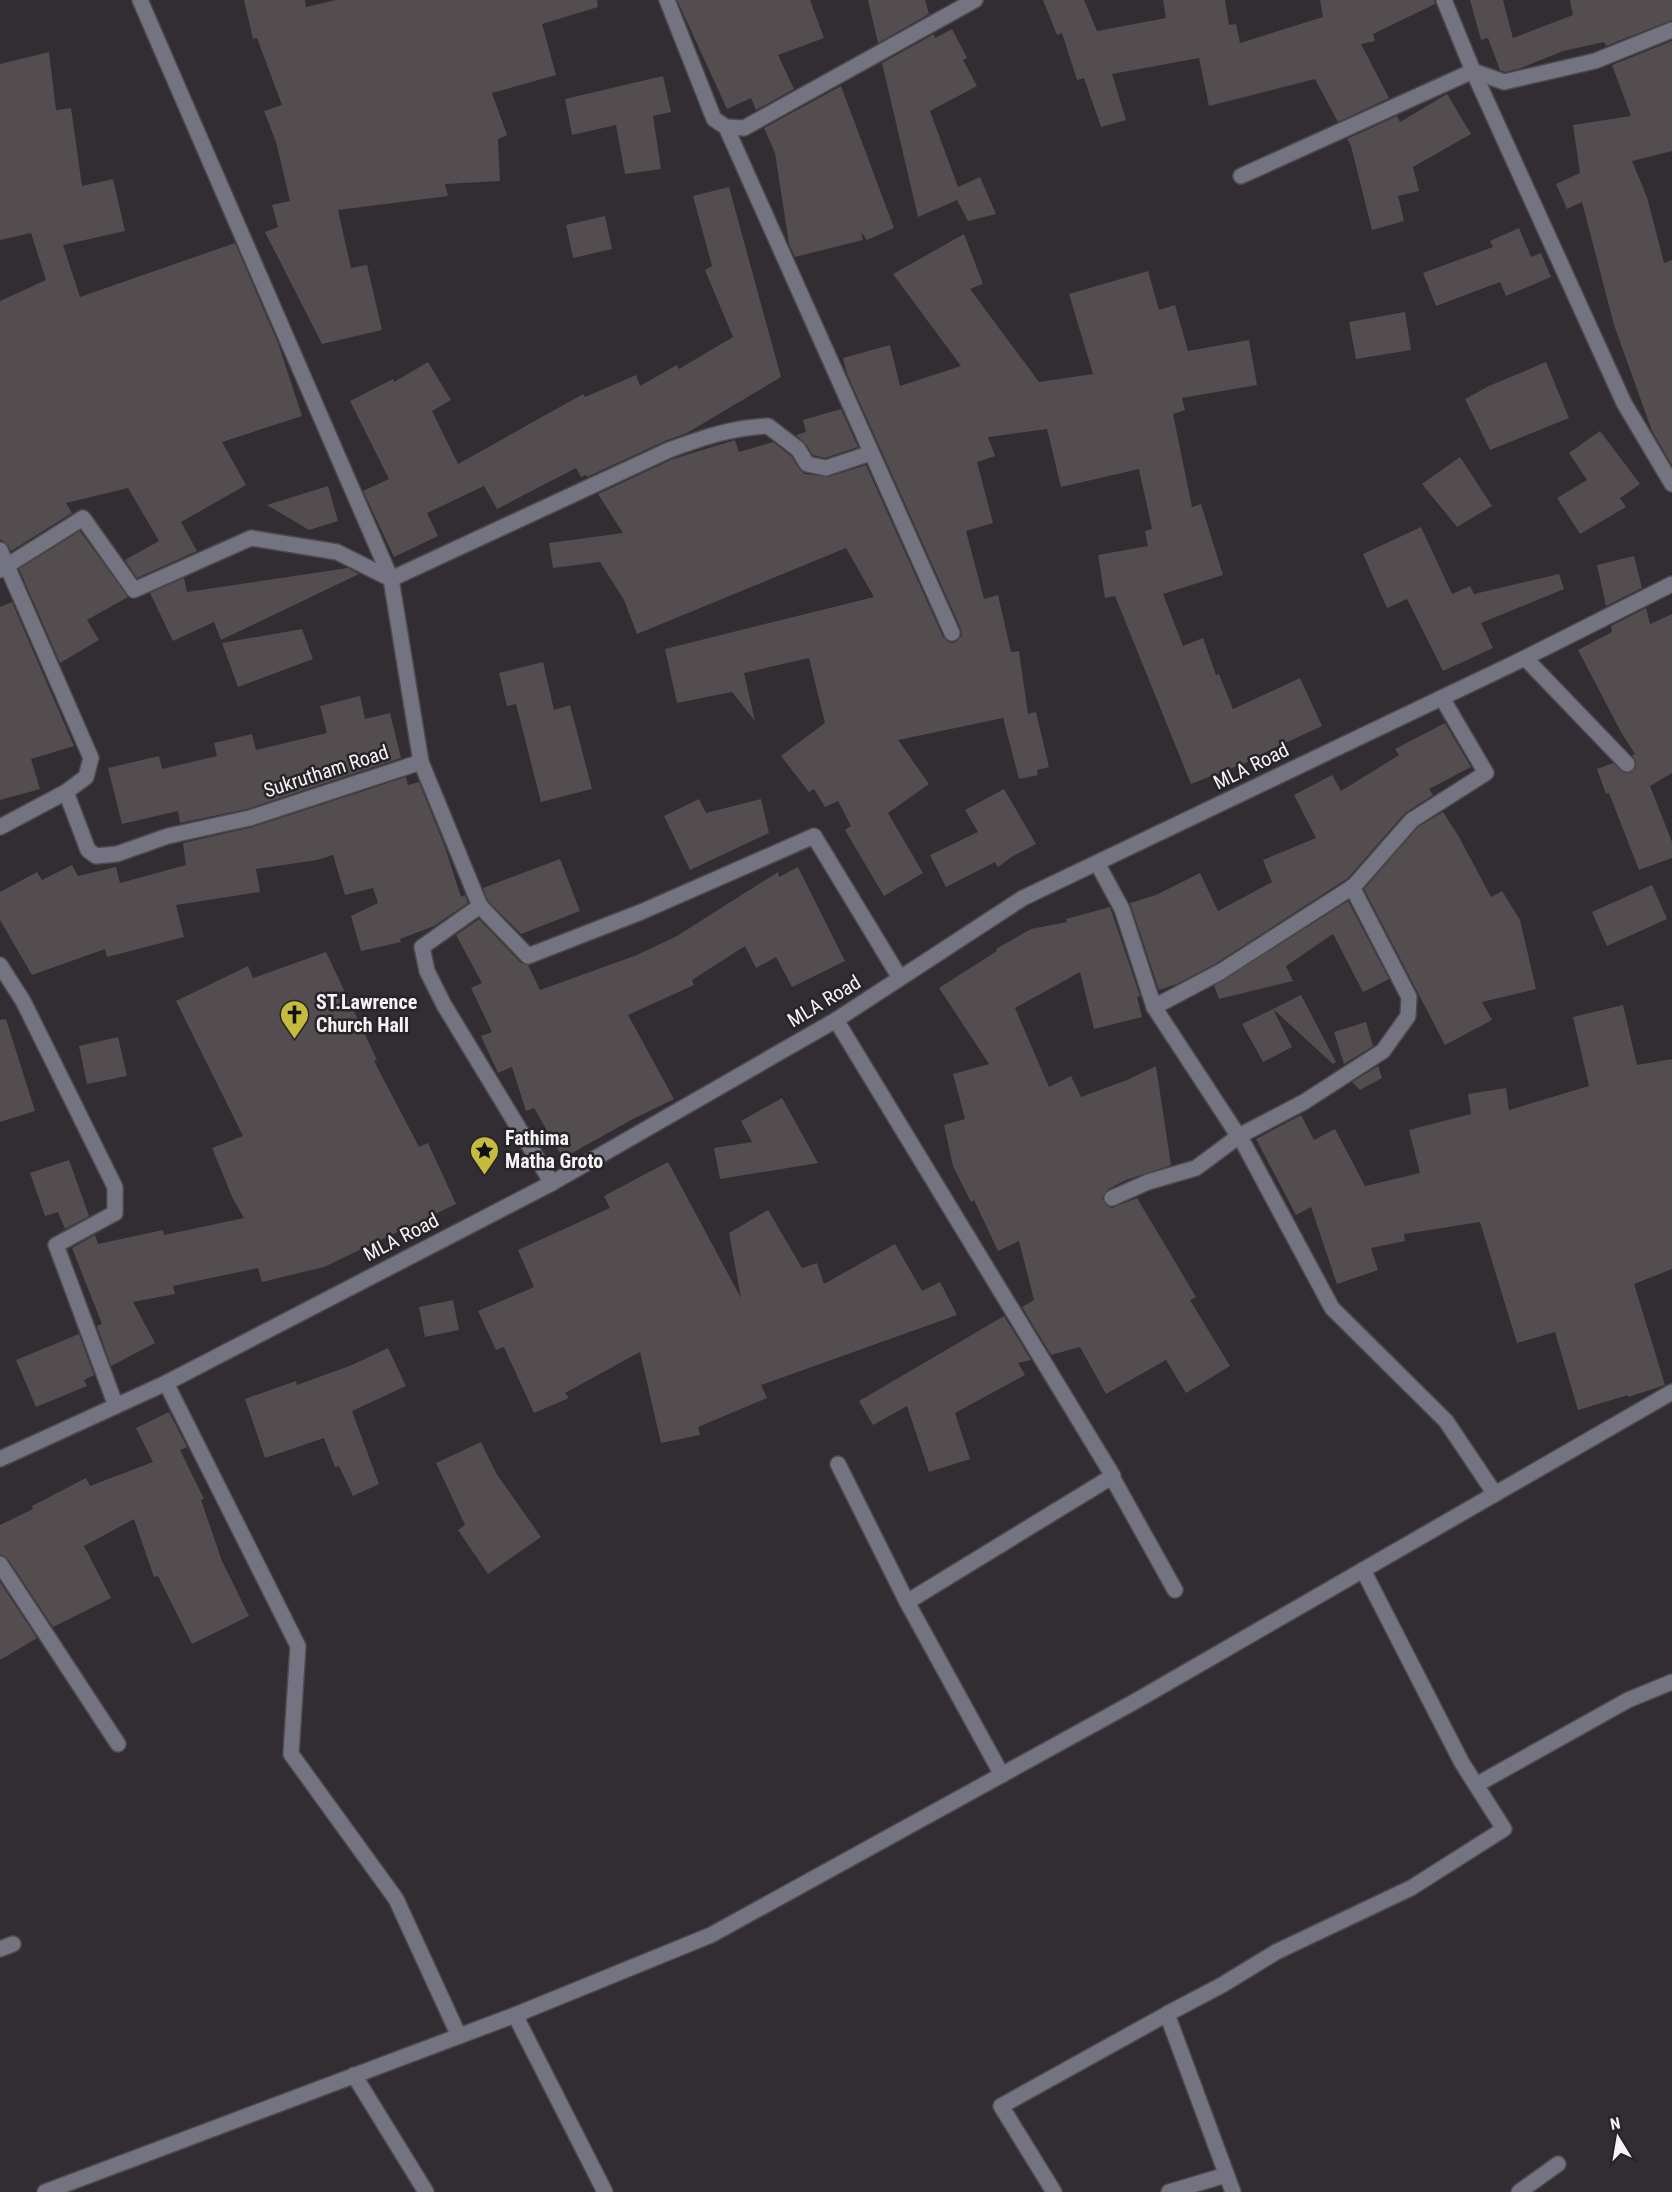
<svg xmlns="http://www.w3.org/2000/svg" width="1672" height="2192" font-family="'Roboto Condensed',sans-serif">
<style>
.building{fill:#534d50}
.lines{fill:none;stroke-linecap:round;stroke-linejoin:round}
.minor-casing{stroke:#4d494d;stroke-width:18}
.minor{stroke:#747382;stroke-width:15}
.labels{text-anchor:middle;dominant-baseline:central;stroke-width:5;stroke-linejoin:round;paint-order:stroke}
.street-label{font-size:20px;fill:#f6f3f6;stroke:#272428}
.poi-label{font-size:20px;font-weight:bold;fill:#f6f3f6;stroke:#272428;text-anchor:start}
</style>
<rect width="100%" height="100%" fill="#312d32"/>
<!-- building -->
<g class="building">
<path d="M244,0h61l1,7 30,-7h261l1,7 -56,17 14,51 -64,18 15,42 -9,4 2,42 -55,3 3,12 -110,14 13,58 16,-3 15,65 -60,14 -57,-112 13,-5 -6,-22 18,-4 -14,-59 -12,-31 18,-6 -25,-67 -4,1z"/>
<path d="M677,0h133l14,38 -46,17 16,34 -38,21 -5,-12 -24,11z"/>
<path d="M868,0h57l4,14 -51,29z"/>
<path d="M1043,0h41l13,31 69,-13 -3,-18h62l4,25 7,-1 4,19 83,-26 -3,-17h114l1,4 -62,30 2,7 -14,3 28,54 -51,24 -23,-43 -106,27 -10,-48 -87,16 14,46 -25,7 -17,-49 -7,2 -15,-47 -5,2z"/>
<path d="M1470,0h33l10,38 60,-23 -3,-15h102v20l-66,26 -2,-4 -41,9 -42,17 -16,4 -5,-2 -12,-32 -7,2z"/>
<path d="M952,29l15,29 -4,2 14,26 -47,25 28,76 22,-10 16,37 -28,7 -11,-21 -39,17 -36,-154 52,-29 1,4z"/>
<path d="M1672,41v110l-40,10 15,36 17,66 8,-3v205l-20,-34 -38,-106 -32,-123 -15,7 -11,-25 24,-11 -7,-48 58,-9 -19,-51z"/>
<path d="M49,52l7,58 15,-2 11,78 31,-7 12,52 -62,14 17,52 155,-54 43,100 24,73 -80,26 24,43 -65,37 16,29 -60,27 -12,-18 34,-19 -31,-53 -62,15 6,10 -61,38 -5,-8 -6,-4v-238l46,-21 -15,-47 -31,7v-176z"/>
<path d="M663,76l8,36 -18,4 8,53 -36,5 -9,-49 -44,10 -7,-36z"/>
<path d="M841,86l53,142 -27,12 -6,-8 2,8 -68,17 -6,-13 -14,-91 -11,-25z"/>
<path d="M1447,94l24,40 -58,33 6,24 -21,5 6,25 -32,9 -21,-84 -4,-7 50,-23 3,6z"/>
<path d="M729,187l52,190 -94,56 -22,8 -78,36 -1,-2 -5,2 -5,-9 -79,41 -13,-23 -57,27 11,23 -44,21 -31,-66 26,-12 -39,-78 43,-22 1,3 34,-20 23,38 -19,11 26,53 125,-70 2,3 51,-22 4,11 37,-21 2,4 54,-32 -28,-67 7,-4 -19,-70z"/>
<path d="M605,216l7,33 -39,9 -7,-33z"/>
<path d="M1519,228l12,29 10,-4 10,24 -45,19 -6,-14 -64,24 -13,-33 70,-26 -3,-6z"/>
<path d="M964,234l19,50 -13,5 69,93 54,-8 -24,-80 79,-23 11,39 16,-5 13,46 61,-11 8,45 -75,13 3,12 -12,4 19,93 9,-3 22,71 -60,19 20,52 20,-8 13,37 3,-1 14,35 67,-31 22,48 -69,32v2l-62,24 -76,-188 -10,2 -7,-43 50,-9 -3,-15 7,-2 -13,-60 -78,18 -14,-58 -59,8 7,19 -18,6 16,61 -27,8 18,68 14,-4 13,57 8,-1 9,63 8,-2 13,55 -12,3 1,5 -19,4 -16,-61 -105,22 31,44 -41,29 35,60 -39,23 -39,-66 6,-4 -13,-25 -13,6 -11,-18 -5,3 -28,-36 44,-33 -16,-65 -65,15 11,48 -23,-29 -55,11 -12,-54 209,-52 -28,-49 -209,86 -13,-34 -24,-38 -47,6 -4,-25 74,-10 -25,-39 75,-35 62,-19 4,12 34,-10 18,14 8,13 6,5 23,3 38,-12 77,172 7,6 6,-1 6,-7 -1,-6 -114,-255 -4,-16 47,-13 10,41 61,-20 -68,-92z"/>
<path d="M1405,312l6,38 -55,9 -7,-37z"/>
<path d="M1546,362l23,56 -79,32 -25,-51 24,-13z"/>
<path d="M841,409l17,38 -33,11 -12,-3 -7,-11 -10,-9 10,-3 -3,-12z"/>
<path d="M1600,431l40,53 -20,14 6,9 -46,27 -23,-36 30,-18 -18,-27z"/>
<path d="M1460,457l32,49 -35,21 -35,-43z"/>
<path d="M328,486l10,35 -29,9 -42,-25z"/>
<path d="M1421,527l31,67 18,-8 4,8 85,-20 5,15 -83,34 12,25 -50,23 -36,-72 -20,9 -24,-54z"/>
<path d="M80,531l48,66 -41,23 12,20 -39,23 -41,-94z"/>
<path d="M1634,556l8,32 -36,18 -9,-41z"/>
<path d="M348,568l11,6 -138,66 -7,-18 -41,19 -23,-48 34,-15 3,14z"/>
<path d="M12,602l62,144 -43,13 9,30 -40,11v-193z"/>
<path d="M1646,608l4,16 22,-10v159l-22,13 22,56v16l-33,12 -30,-77 -3,1 -9,-25 16,-6 11,10h6l6,-7v-5l-4,-6 3,-1 -14,-22 -43,-82 34,-18 -1,-6z"/>
<path d="M302,629l11,30 -75,28 -16,-44z"/>
<path d="M543,662l11,48 16,-5 22,84 -51,13 -25,-98 -9,2 -8,-33z"/>
<path d="M360,696l5,23 25,-6 11,45 -154,51 -67,14 -2,-12 -56,13 -14,-56 51,-12 3,13 55,-13 -3,-13 38,-9 4,16 71,-17 -7,-27z"/>
<path d="M1445,723l26,44 -42,22 4,6 -28,18 -57,65 -133,86 -38,20 -18,6 -29,-87 26,-8 44,-22 18,38 54,-29 -9,-22 53,-22 -22,-43 38,-20 9,16 58,-36 -4,-6z"/>
<path d="M406,777l2,8 11,-3 26,65 16,50 4,-2 3,8 -34,23 -34,13 1,3 -40,9 -10,-35 27,-13 -5,-15 -28,7 -12,-40 -16,5 -61,9 4,23 -84,13 8,32 -77,20 -2,-8 -73,26 -32,-55v-28l37,-20 5,8 30,-15 6,11 38,-9 4,16 66,-18 -3,-22 70,-16z"/>
<path d="M1004,789l32,55 -23,12 -15,11 -3,-5 -49,25 -16,-32 48,-23 -13,-22z"/>
<path d="M699,799l7,14 55,-14 8,34 -79,37 -26,-54z"/>
<path d="M1443,812l16,25 32,60 11,-6 18,29 16,69 -54,13 10,18 -47,25 -81,-156 54,-62z"/>
<path d="M560,859l20,52 -59,23 -33,-33 -5,-13z"/>
<path d="M798,867l47,94 -53,26 -16,-30 -20,11 -11,-22 -53,34 2,5 -66,30 46,84 -41,20 -70,39 -29,-50 -8,3 -14,-44 -14,6 -17,-37 11,-4 -21,-44 11,-5 -26,-48 23,-16 42,44 7,2 12,25 97,-35 40,-19 101,-64 1,5z"/>
<path d="M1652,885l15,34 -60,27 -15,-34z"/>
<path d="M1348,901l41,78 -26,13 -30,-58 -47,32 7,15 -74,18 -5,-13z"/>
<path d="M1110,907l30,89 -3,1 5,20 -48,12 -14,-57 -65,36 34,79 22,-11 10,21 46,-17 29,-14 15,99 -45,15 -18,9 -6,9 4,7 6,3 25,-10 59,99 -6,3 40,66 -44,27 -20,-33 -60,34 -26,-47 -29,8 -29,-48 12,-7 -15,-59 -21,10 -24,-51 -3,2 -18,-36 -9,-41 21,-6 -12,-45 36,-10 -50,-76 58,-37 -1,-2 35,-20 36,-7 -1,-3z"/>
<path d="M326,952l51,108 -3,1 45,86 9,-4 28,61 -132,63 -62,15 -4,-14 -85,18 2,8 -42,8 22,41 -44,23 -14,-40 5,-2 -30,-76 23,-13 3,9 65,-14 1,5 80,-17 -11,-19 -21,-51 31,-12 -67,-135 72,-35 5,12z"/>
<path d="M1301,995l35,67 -3,2 -60,-55z"/>
<path d="M1623,1005l14,60 35,-6v210l-38,15 31,101 -37,12v-2l-50,15 -23,-78 -38,11 -37,-121 -76,12 1,7 -34,7 7,22 -41,14 -26,-77 -15,8 -40,-76 45,-24 13,25 21,-11 30,57 55,-13 -11,-43 62,-16 -3,-20 38,-6 3,22 80,-24 -16,-69z"/>
<path d="M1273,1009l19,38 -29,15 -21,-38z"/>
<path d="M6,1019l29,92 -35,11v-102z"/>
<path d="M1366,1022l7,24 -29,18 -10,-32z"/>
<path d="M118,1037l9,39 -40,8 -8,-38z"/>
<path d="M1378,1066l4,12 -22,12 -8,-8z"/>
<path d="M782,1098l36,65 -98,16 -6,-31 38,-6 -11,-21z"/>
<path d="M69,1160l20,56 -24,13 -7,-17 -13,4 -15,-43z"/>
<path d="M668,1162l73,136 -12,-65 39,-23 34,58 15,-5 7,21 71,-40 27,47 18,-9 17,33 -196,70 6,13 -69,29 2,8 -39,8 -21,-91 -75,41 4,5 -35,15 -30,-66 -8,3 -18,-39 56,-24 -16,-37 92,-42 -6,-12z"/>
<path d="M453,1300l6,30 -34,7 -6,-30z"/>
<path d="M1004,1316l27,44 -13,3 7,12 -70,38 15,46 -41,13 -22,-66 -34,19 -14,-24z"/>
<path d="M79,1334l15,41 -10,5 3,6 -51,21 -20,-47z"/>
<path d="M388,1348l18,38 -54,25 27,73 -26,12 -14,-30 -4,1 -11,-29 -59,20 -20,-59 51,-18 1,4 55,-20z"/>
<path d="M169,1412l18,35 -7,3 24,49 -3,1 21,61 27,55 -57,28 -34,-68 -4,1 -20,-58 -50,27 27,52 -58,29 -45,-68 -8,-5v-29l33,-16 -1,-3 54,-28 4,8 63,-24 -17,-34z"/>
<path d="M481,1442l15,31 45,64 -53,37 -30,-44 7,-5 -29,-62z"/>
<path d="M0,1582l37,56 -37,22z"/>
</g>
<g class="lines">
<defs>
<g id="minor">
<path d="M140,0l251,579 30,183"/>
<path d="M667,0l47,119 12,8 18,1 231,-128"/>
<path d="M1444,0l29,71 151,332 48,81"/>
<path d="M726,127l226,506"/>
<path d="M1241,176l232,-105 31,11 91,-21 77,-31"/>
<path d="M0,550l91,208 -5,19 -20,15 -66,35"/>
<path d="M0,570l83,-52 51,72 117,-52 86,14 54,27 278,-129c33,-12 64,-23 99,-24l30,23 9,15 19,4 45,-15"/>
<path d="M1525,658l102,106"/>
<path d="M66,792l22,58 8,6 21,-2 51,-18 82,-18 171,-56 59,144 -58,41 5,24 17,34 108,178"/>
<path d="M1097,863l25,46 32,98 91,139 87,162 114,113 49,73"/>
<path d="M480,906l48,50 113,-44 173,-76 86,142"/>
<path d="M0,965l23,36 92,186v26l-59,32 60,161"/>
<path d="M1154,1007l66,-35 134,-86 58,-66 74,-47 -44,-75"/>
<path d="M836,1020l277,456 -206,126"/>
<path d="M1112,1198l36,-16 48,-14 43,-32 65,-34 79,-51 25,-35 1,-19 -57,-110"/>
<path d="M166,1383l132,263 -7,108 105,145 63,137"/>
<path d="M0,1459l166,-76 386,-200 284,-163 187,-122 502,-240 147,-74"/>
<path d="M838,1464l69,138 95,173"/>
<path d="M1112,1477l63,113"/>
<path d="M0,1564l118,180"/>
<path d="M1476,1785l152,-85 44,-18"/>
<path d="M0,1949l13,-5"/>
<path d="M515,2015l90,177"/>
<path d="M354,2075l72,117"/>
<path d="M45,2192l470,-177 196,-80 423,-233 538,-310"/>
<path d="M1054,2192l-53,-86 166,-92"/>
<path d="M1169,2192l57,-17"/>
<path d="M1233,2192l-66,-178 55,-29 54,-33 135,-64 93,-59 -42,-66 -99,-193"/>
<path d="M1519,2192l39,-28"/>
</g>
</defs>
<!-- minor casing -->
<use href="#minor" class="minor-casing"/>
<!-- minor -->
<use href="#minor" class="minor"/>
</g>
<!-- icons -->
<defs>
<symbol id="church-pin" viewBox="-11 -11 22 30"><path d="M0 17L-7.5 6A9.5 9.5 0 1 1 7.5 6Z" fill="#c5bc3d" stroke="#272428"/><path d="M-1.2-6h2.4v3.5h3.3v2.4h-3.3V6h-2.4V-.1h-3.3v-2.4h3.3Z" fill="#111"/></symbol>
<symbol id="sight-pin" viewBox="-11 -11 22 30"><path d="M0 17L-7.5 6A9.5 9.5 0 1 1 7.5 6Z" fill="#c5bc3d" stroke="#272428"/><path d="M0-6L1.8-2.2L6-1.7L2.9 1.2L3.7 5.4L0 3.3L-3.7 5.4L-2.9 1.2L-6-1.7L-1.8-2.2Z" fill="#111"/></symbol>
</defs>
<g fill-rule="evenodd">
<use href="#church-pin" x="278" y="998" width="33" height="45"/>
<use href="#sight-pin" x="468" y="1134" width="33" height="45"/>
</g>
<g class="labels">
<!-- street labels -->
<g class="street-label">
<text transform="translate(1251 766) rotate(-26)">MLA Road</text>
<text transform="translate(326 771) rotate(-18)">Sukrutham Road</text>
<text transform="translate(824 1001) rotate(-31)">MLA Road</text>
<text transform="translate(401 1237) rotate(-27)">MLA Road</text>
</g>
<!-- poi labels -->
<g class="poi-label">
<text x="316" y="1002">ST.Lawrence<tspan x="316" dy="23">Church Hall</tspan></text>
<text x="505" y="1138">Fathima<tspan x="505" dy="23">Matha Groto</tspan></text>
</g>
</g>
<!-- north arrow -->
<g transform="translate(1618 2138) rotate(349)" stroke="#272428" stroke-width="4.5" paint-order="stroke">
<path d="M0-4.5L10 22L0 15L-10 22Z" fill="#f6f3f6"/>
<text y="-9" font-size="16" font-weight="bold" text-anchor="middle" fill="#f6f3f6">N</text>
</g>
</svg>
